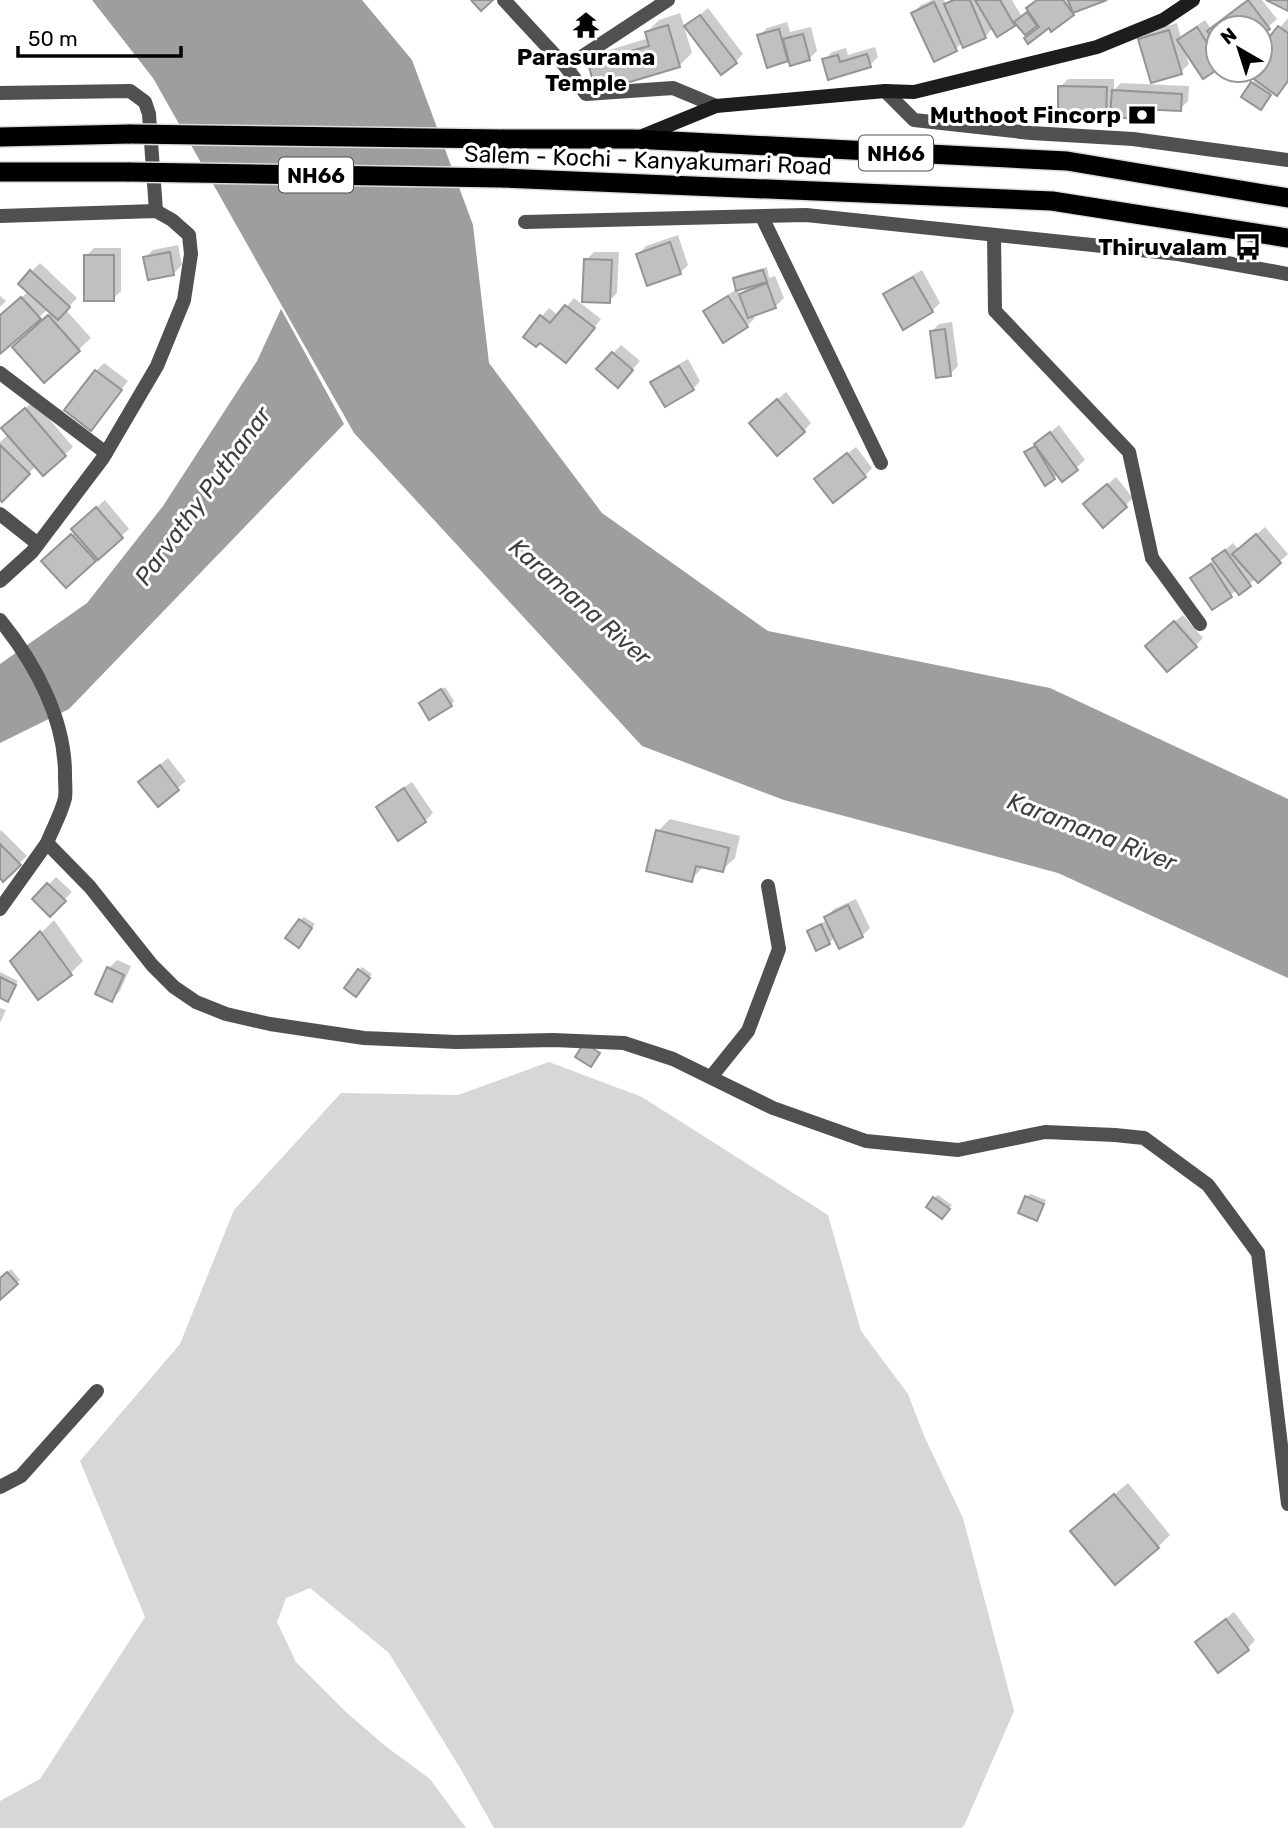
<svg xmlns="http://www.w3.org/2000/svg" width="1288" height="1828" font-family="Rubik,sans-serif">
<style>
.green{fill:#d7d7d7}
.water{fill:#9e9e9e}
.shadow{fill:#0003}
.building{fill:#c0c0c0;stroke:#949494;stroke-width:2}
.lines{fill:none;stroke-linecap:round;stroke-linejoin:round}
.trunk-casing{stroke:#dbdbdb;stroke-width:22}
.minor{stroke:#505050;stroke-width:14}
.tertiary{stroke:#505050;stroke-width:14}
.secondary{stroke:#1d1d1d;stroke-width:14}
.trunk{stroke:#000;stroke-width:19}
.trunk-bridge-casing{stroke:#dbdbdb;stroke-width:22;stroke-linecap:butt}
.trunk-bridge{stroke:#000;stroke-width:19}
.labels{text-anchor:middle;dominant-baseline:central;stroke-width:6;stroke-linejoin:round;paint-order:stroke}
.shield{fill:#fff;stroke:#4c4c4c;stroke-width:2}
.shield-label{font-size:21px;font-weight:bold;fill:#000}
.poi-label{font-size:23px;font-weight:bold;fill:#000;stroke:#fff;text-anchor:end}
.street-label{font-size:23px;fill:#000;stroke:#fff}
.water-label{font-size:24px;font-style:italic;fill:#3f3f3f;stroke:#fff}
</style>
<rect width="100%" height="100%" fill="#fff"/>
<!-- green -->
<path class="green" d="M549,1062l93,35 186,118 33,116 47,63 17,44 38,80 51,193 -50,115 -3,2h-467l-34,-60 -71,-115 -79,-65 -24,10 -9,24 19,40 50,50 38,33 46,34 36,49h-466v-27l40,-22 105,-162 -65,-156 100,-117 54,-134 107,-117 117,2z"/>
<!-- water -->
<g class="water">
<path d="M92,0h270l50,60 61,165 16,138 113,150 166,118 282,57 238,111v179l-230,-105 -274,-73 -142,-54 -288,-313 -201,-355z"/>
<path d="M281,309l63,115 -275,285 -69,34v-79l87,-61 76,-97 94,-145z"/>
</g>
<!-- shadow -->
<g class="shadow">
<path d="M932,0h12l2,4 5,-4h61l10,17 8,-6 -2,-3 8,-8h66l-24,10 -5,4 -47,24 15,-12 -3,-4 -13,11 -8,-11 -3,3 -21,3 -8,9 -23,5 -6,7 -43,-36 8,-8z"/>
<path d="M1248,0h14l15,19 -17,15v-6h-42v39l-34,-18 5,15 -8,8 -41,-32 8,-8 29,-9 4,15 6,-6 18,-12 6,9z"/>
<path d="M708,8l35,46 -8,8 -48,-36z"/>
<path d="M680,13l12,40 -13,13 -57,9 -32,-11 13,-12 46,-14 -2,-6 12,-12z"/>
<path d="M1288,18v64l-11,11 -4,-2 -9,13 -12,-21 9,-10 -4,-3h3v-18z"/>
<path d="M787,22l3,10 21,-5 6,24 -8,8h-19l-22,7 -9,-30 8,-8z"/>
<path d="M875,47l3,10 -8,8 -41,13 -5,-18 8,-8 14,-4 2,7z"/>
<path d="M1068,79h46v11l7,-7 68,3 -1,15 -8,8h-36l-8,8 -23,-12 -7,6 -46,-24z"/>
<path d="M678,235l10,30 -8,8 -42,-19 8,-8z"/>
<path d="M178,245l4,20 -8,8 -29,-15 8,-8z"/>
<path d="M94,248h27v43l-8,8 -27,-43z"/>
<path d="M594,252h25l-2,41 -8,8 -23,-41z"/>
<path d="M40,263l37,35 -11,12 25,28 -13,12 -52,-16 26,-22 -4,-3 -48,43v-36l29,-25 -9,-8z"/>
<path d="M767,267l2,11 6,-2 9,22 -8,8 -23,9 2,3 -8,8 -42,-14 8,-8 24,-15 3,6 10,-10 -15,-6 3,-4z"/>
<path d="M922,270l18,33 -8,8 -47,-16 8,-8z"/>
<path d="M0,296l6,5 -6,6z"/>
<path d="M574,298l27,21 -27,34 -32,-37 7,-8 10,8z"/>
<path d="M952,322l6,44 -8,8 -19,-42 8,-8z"/>
<path d="M621,345l19,16 -15,17 -26,-9z"/>
<path d="M688,359l12,22 -7,8 -41,-6 8,-8z"/>
<path d="M104,363l24,18 -37,47 5,-57z"/>
<path d="M786,392l25,31 -7,8 -45,-16z"/>
<path d="M34,401l39,46 -30,27 -7,-8 -34,34 -2,-3v-55l9,-8 3,-14z"/>
<path d="M1059,425l26,35 -22,19 -5,-6 -4,5 -24,-29z"/>
<path d="M856,447l16,21 -7,8 -40,-5z"/>
<path d="M1116,477l17,21 -8,8 -32,-9z"/>
<path d="M105,500l24,29 -63,57 -14,-33 23,-21 6,-11z"/>
<path d="M1265,527l23,27 -30,27 -2,-3 -17,15 -2,-3 -25,18 -20,-30 41,-35 6,7z"/>
<path d="M1183,615l20,23 -8,8 -40,-8z"/>
<path d="M445,687l9,14 -3,4 -30,-2z"/>
<path d="M168,758l18,23 -28,23 -9,-30z"/>
<path d="M412,782l21,31 -8,8 -47,-14 8,-8z"/>
<path d="M670,819l70,17 -5,22 -13,12 -18,-4 -13,14 -33,-49z"/>
<path d="M1,830l26,26 -24,23 -3,-3v-45z"/>
<path d="M56,877l16,15 -22,22 -16,-15z"/>
<path d="M856,899l14,29 -8,8 -27,1 -6,6 -20,-12 18,-11 -1,-3 8,-8z"/>
<path d="M304,917l11,7 -13,18 -2,-22z"/>
<path d="M54,920l29,41 -12,12 -58,-12z"/>
<path d="M117,960l14,6 -11,25 -8,8 -3,-31z"/>
<path d="M362,967l10,7 -13,17v-20z"/>
<path d="M0,972l18,9 -7,15h-11z"/>
<path d="M0,1008l6,2 -6,13z"/>
<path d="M1030,1194l16,6 -6,15 -4,4 -10,-22z"/>
<path d="M938,1195l14,10 -7,8 -10,-15z"/>
<path d="M11,1269l9,11 -20,18v-18z"/>
<path d="M1128,1483l42,52 -12,12 -73,-28z"/>
<path d="M1234,1612l21,28 -7,8 -51,-6z"/>
</g>
<!-- building -->
<g class="building">
<path d="M471,0h22l-12,11z"/>
<path d="M954,0h16l16,38 -23,10 -19,-44z"/>
<path d="M975,0h25l15,26 -18,11z"/>
<path d="M1037,0h26l11,15 -23,17 -2,-4 -21,16 -4,-6 15,-11 -13,-19z"/>
<path d="M1068,0h39l-34,13z"/>
<path d="M1248,0l22,29 -10,7v-8h-42v18l-11,-15z"/>
<path d="M1266,0h22v11z"/>
<path d="M934,2l23,49 -23,11 -23,-49z"/>
<path d="M1027,12l10,14 -12,9 -11,-13z"/>
<path d="M700,15l37,48 -16,12 -37,-49z"/>
<path d="M668,25l12,42 -57,17 -2,-7 -27,8 -6,-22 61,-17 -4,-14z"/>
<path d="M1278,26l10,7v48l-11,15 -23,-17 4,-6 -4,-3h6v-21z"/>
<path d="M1197,27l21,33v9l-15,10 -26,-39z"/>
<path d="M779,29l9,32 -21,7 -10,-33z"/>
<path d="M1169,30l13,44 -31,9 -13,-44z"/>
<path d="M803,34l7,26 -20,6 -7,-27z"/>
<path d="M867,54l4,13 -43,13 -6,-21 16,-4 2,7z"/>
<path d="M1251,82l20,13 -10,15 -20,-13z"/>
<path d="M1058,86l49,1 -1,26h-48z"/>
<path d="M1112,90l70,4 -1,17 -44,-2 -1,10 -26,-2z"/>
<path d="M670,242l11,32 -34,12 -11,-32z"/>
<path d="M170,252l4,23 -26,5 -5,-23z"/>
<rect x="84" y="255" width="30" height="46"/>
<path d="M584,259l28,1 -2,43 -28,-1z"/>
<path d="M30,270l40,37 -12,13 -40,-36z"/>
<path d="M763,270l4,12 -31,9 -3,-13z"/>
<path d="M913,277l20,35 -30,18 -20,-36z"/>
<path d="M767,283l9,25 -28,10 -9,-24z"/>
<path d="M728,296l20,31 -25,16 -20,-32z"/>
<path d="M21,297l20,22 -41,35v-39z"/>
<path d="M565,305l30,23 -29,35 -26,-20 -4,4 -13,-10 17,-22 10,8z"/>
<path d="M48,315l32,36 -36,32 -32,-36z"/>
<path d="M945,329l6,47 -15,2 -6,-47z"/>
<path d="M612,352l21,18 -15,18 -22,-19z"/>
<path d="M679,366l15,24 -29,17 -15,-25z"/>
<path d="M95,370l27,20 -31,41 -27,-21z"/>
<path d="M777,399l28,33 -28,24 -28,-33z"/>
<path d="M25,408l41,48 -23,20 -42,-48z"/>
<path d="M1050,432l28,38 -16,12 -28,-38z"/>
<path d="M0,445l30,29 -28,28 -2,-2z"/>
<path d="M1035,446l20,33 -10,7 -21,-34z"/>
<path d="M847,453l19,24 -33,26 -19,-24z"/>
<path d="M1107,484l20,23 -24,21 -20,-24z"/>
<path d="M96,507l27,31 -25,22 -27,-31z"/>
<path d="M71,534l25,27 -30,27 -25,-27z"/>
<path d="M1256,534l25,29 -23,20 -26,-29z"/>
<path d="M1225,550l26,36 -12,9 -27,-36z"/>
<path d="M1211,564l21,33 -20,13 -22,-32z"/>
<path d="M1174,621l23,26 -30,25 -22,-26z"/>
<path d="M441,689l11,17 -23,14 -10,-17z"/>
<path d="M160,765l19,25 -21,17 -20,-25z"/>
<path d="M404,788l22,34 -28,19 -22,-34z"/>
<path d="M656,830l73,18 -6,24 -27,-6 -4,16 -46,-11z"/>
<path d="M0,844l21,21 -18,17 -3,-4z"/>
<path d="M47,883l19,18 -16,16 -18,-18z"/>
<path d="M848,905l15,32 -24,12 -15,-32z"/>
<path d="M299,919l13,9 -13,20 -14,-10z"/>
<path d="M821,924l9,20 -14,7 -9,-20z"/>
<path d="M40,931l32,44 -34,25 -28,-39z"/>
<path d="M107,967l17,8 -12,27 -17,-8z"/>
<path d="M358,969l12,9 -14,19 -12,-9z"/>
<path d="M0,977l16,8 -8,17 -8,-4z"/>
<path d="M584,1043l16,10 -9,14 -16,-10z"/>
<path d="M1025,1196l19,8 -7,17 -19,-8z"/>
<path d="M933,1197l17,12 -8,10 -16,-12z"/>
<path d="M7,1272l11,12 -18,16v-22z"/>
<path d="M1114,1494l45,54 -44,37 -45,-54z"/>
<path d="M1226,1619l23,31 -31,23 -23,-31z"/>
</g>
<g class="lines">
<defs>
<g id="trunk">
<path d="M0,137l130,-3"/>
<path d="M502,139h131l434,22 221,37"/>
<path d="M0,172h129"/>
<path d="M503,178l549,23 236,37"/>
</g>
</defs>
<!-- trunk casing -->
<use href="#trunk" class="trunk-casing"/>
<!-- minor -->
<g class="minor">
<path d="M504,0l62,67 20,27 87,-6 43,18"/>
<path d="M566,67l102,-67"/>
<path d="M762,217l119,246"/>
<path d="M525,222l281,-7 372,39 110,20"/>
<path d="M994,235l1,76 134,141 23,106 48,66"/>
<path d="M0,373l106,80"/>
<path d="M0,514l38,30"/>
<path d="M0,620c35,43 66,100 65,157 0,6 1,15 0,21 -3,14 -13,32 -18,45l43,44 62,78 22,22 22,15 30,12 44,10 94,14 92,4 97,-2 71,3 49,16 100,49 93,33 92,9 87,-18 70,3 29,3 64,47 50,68 30,251"/>
<path d="M0,909l47,-66"/>
<path d="M711,1077l37,-46 31,-82 -11,-63"/>
<path d="M0,1487l21,-11 76,-85"/>
</g>
<!-- tertiary -->
<g class="tertiary">
<path d="M885,91l29,29 117,13 102,6 155,21"/>
<path d="M0,93l130,-2 15,11 4,12 7,97"/>
<path d="M0,216l156,-5 16,9 17,15 2,19 -7,46 -27,66 -54,92 -71,94 -32,29"/>
</g>
<!-- secondary -->
<path class="secondary" d="M640,137l76,-31 169,-15 29,1 183,-45 66,-27 30,-20"/>
<!-- trunk -->
<use href="#trunk" class="trunk"/>
<defs>
<g id="trunk-bridge">
<path d="M130,134l372,5"/>
<path d="M129,172l374,6"/>
</g>
</defs>
<!-- trunk-bridge casing -->
<use href="#trunk-bridge" class="trunk-bridge-casing"/>
<!-- trunk-bridge -->
<use href="#trunk-bridge" class="trunk-bridge"/>
</g>
<!-- icons -->
<defs>
<symbol id="temple-bare" viewBox="-9 -9 18 18"><path d="M0-6L5-2H3V0L6.5 2.5H4V6H1.5V3h-3V6H-4V2.5H-6.5L-3 0V-2H-5Z" fill="#000" stroke="#fff" stroke-width="2.5" paint-order="stroke"/></symbol>
<symbol id="bank-bare" viewBox="-9 -9 18 18"><path d="M-6-4H6V4H-6ZM0-2.3a2.3 2.3 0 1 0 0 4.6a2.3 2.3 0 1 0 0-4.6Z" fill="#000" stroke="#fff" stroke-width="2.5" paint-order="stroke"/></symbol>
<symbol id="bus-bare" viewBox="-9 -9 18 18"><path d="M-5-6H5V4H4V6H2V4H-2V6H-4V4H-5ZM-3.5-4V0h7V-4ZM-3.5 1.2v1.5H-2V1.2ZM2 1.2v1.5H3.5V1.2Z" fill="#000" stroke="#fff" stroke-width="2.5" paint-order="stroke"/></symbol>
</defs>
<g fill-rule="evenodd">
<use href="#temple-bare" x="567" y="6" width="38" height="38"/>
<use href="#bank-bare" x="1123" y="96" width="38" height="38"/>
<use href="#bus-bare" x="1229" y="228" width="38" height="38"/>
</g>
<g class="labels">
<!-- shield labels -->
<g class="shield">
<rect x="859" y="135.5" width="74" height="35" rx="5"/>
<rect x="279" y="157.5" width="74" height="35" rx="5"/>
</g>
<g class="shield-label">
<text x="896" y="153">NH66</text>
<text x="316" y="175">NH66</text>
</g>
<!-- poi labels -->
<g class="poi-label">
<text x="586" y="57" text-anchor="middle">Parasurama<tspan x="586" dy="26">Temple</tspan></text>
<text x="1121" y="115">Muthoot Fincorp</text>
<text x="1227" y="247">Thiruvalam</text>
</g>
<!-- street labels -->
<g class="street-label">
<text transform="translate(648 160) rotate(2)">Salem - Kochi - Kanyakumari Road</text>
</g>
<!-- water labels -->
<g class="water-label">
<text transform="translate(203 496) rotate(-54)">Parvathy Puthanar</text>
<text transform="translate(580 602) rotate(41)">Karamana River</text>
<text transform="translate(1092 832) rotate(21)">Karamana River</text>
</g>
</g>
<!-- north arrow -->
<g transform="translate(1239 49) rotate(321)"><circle r="33" fill="#ffffff" stroke="#999999" stroke-width="2"/>
<path d="M0-5L12 26L0 18L-12 26Z" fill="#000000"/>
<text y="-10" font-size="19" font-weight="bold" text-anchor="middle" fill="#000000">N</text>
</g>
<!-- scale -->
<path d="M18 46v10h163v-10" fill="none" stroke="#000000" stroke-width="3.5"/>
<text x="28" y="46" font-size="21" fill="#000000" stroke="#ffffff" stroke-width="5" paint-order="stroke">50 m</text>
</svg>
